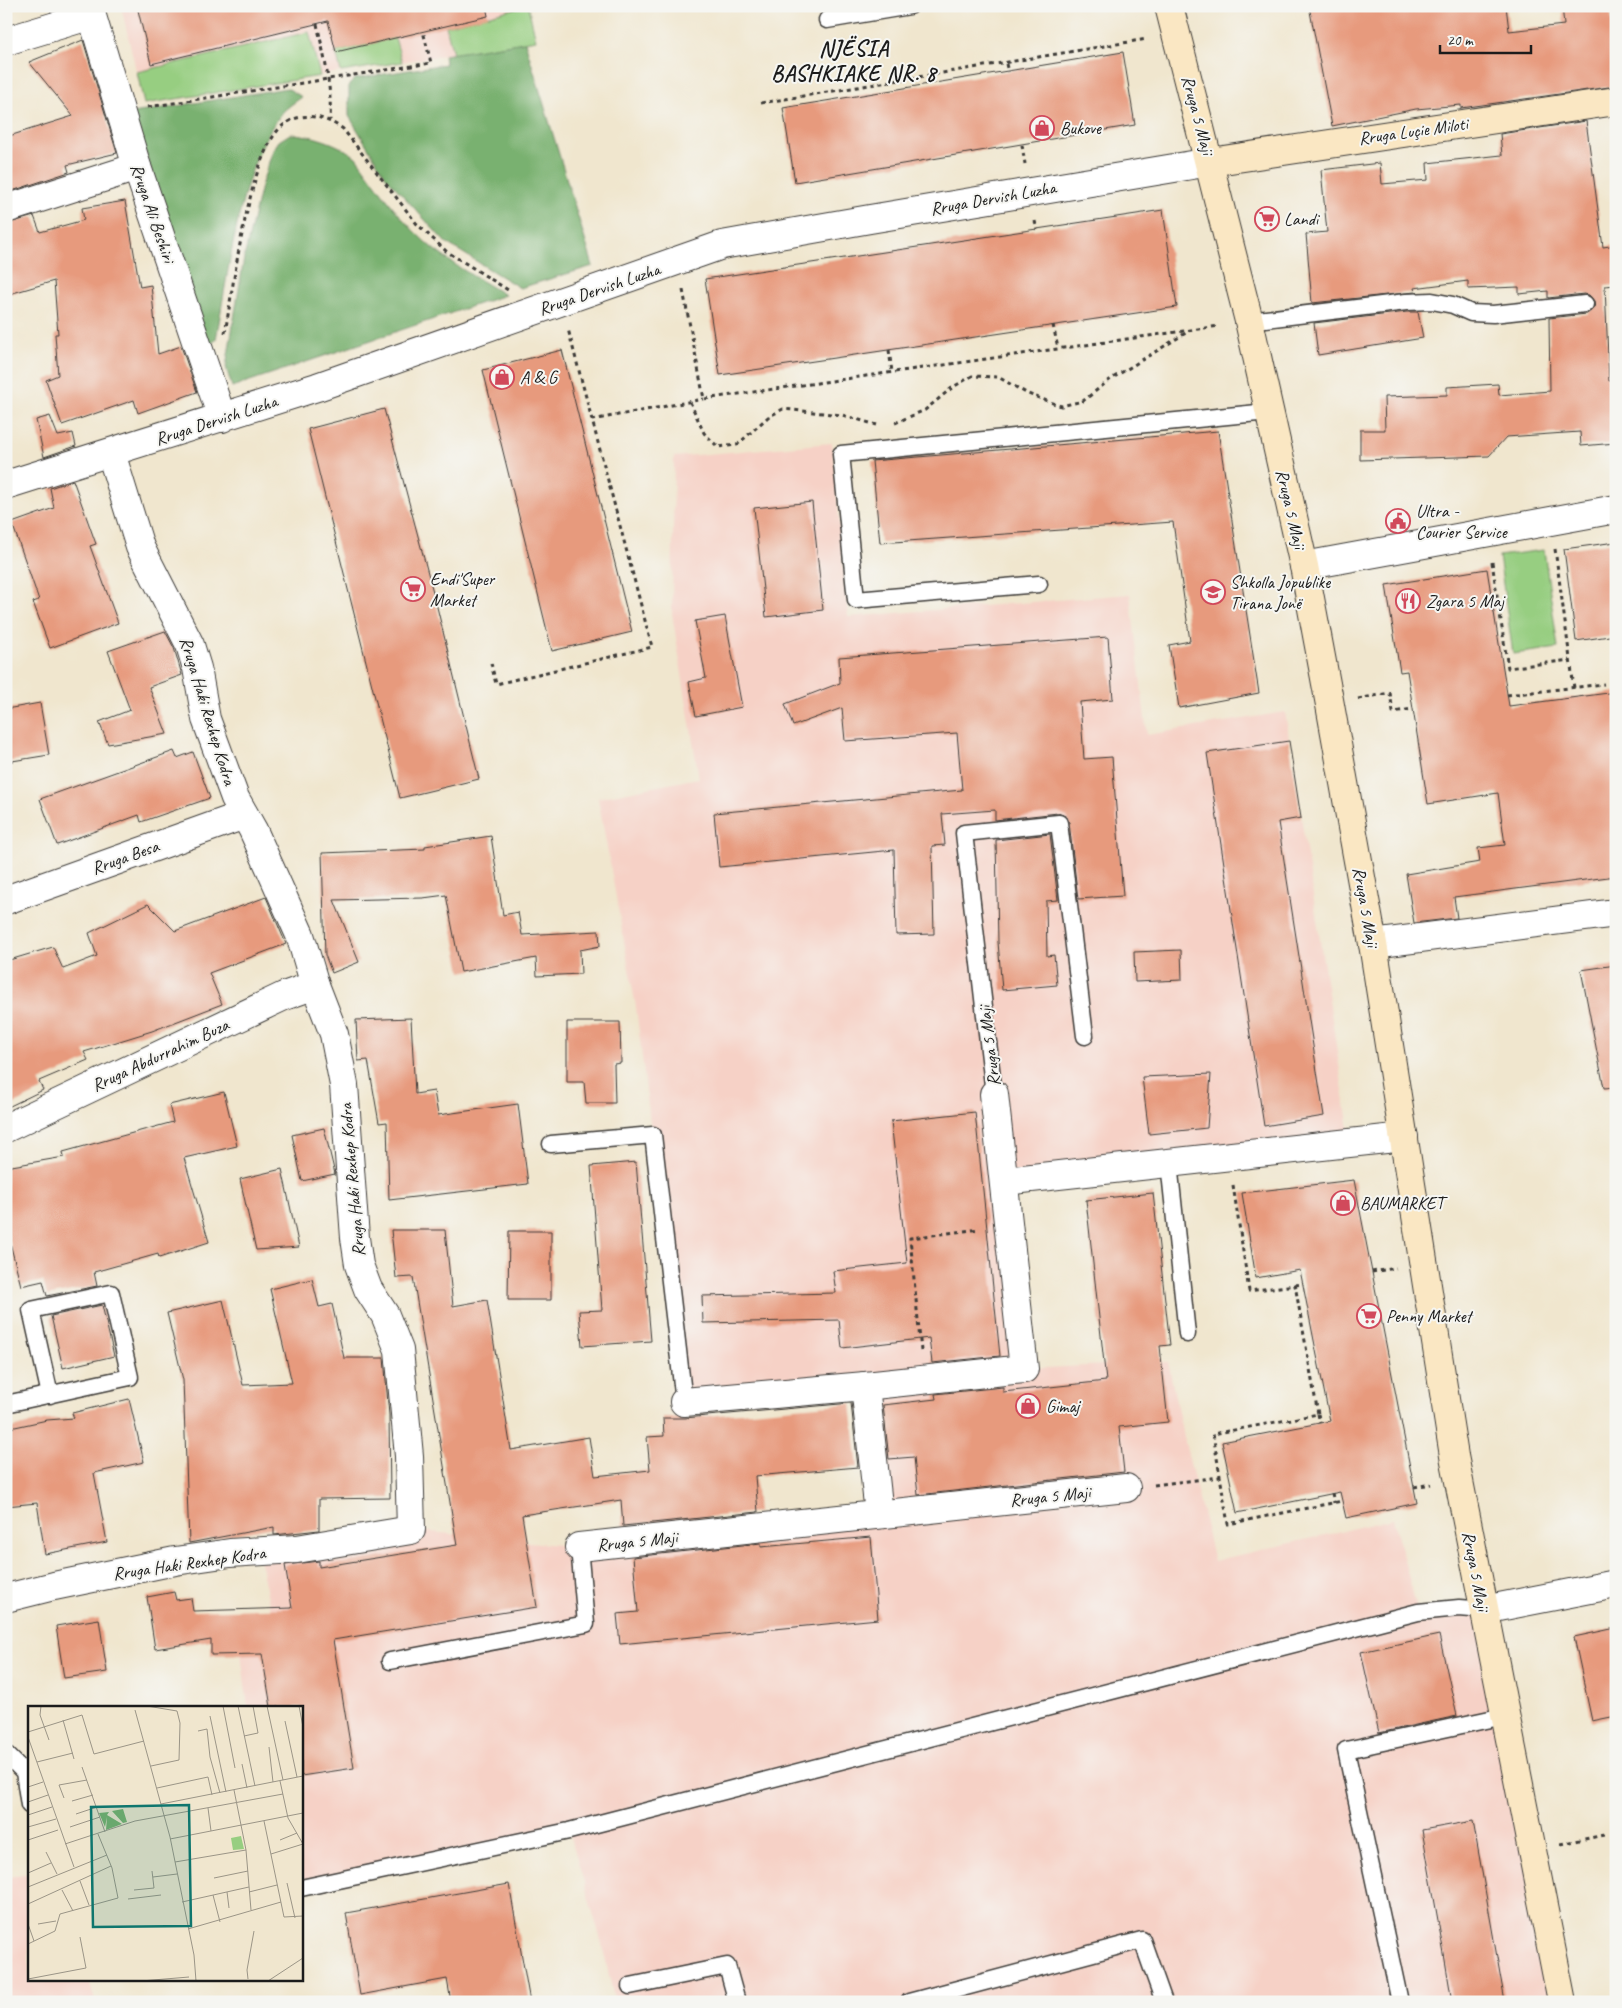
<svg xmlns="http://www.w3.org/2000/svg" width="1622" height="2008" font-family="Caveat,sans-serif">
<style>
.built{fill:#f6d1c6}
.green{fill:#97ce81;stroke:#5a754e}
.forest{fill:#79b16f;stroke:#4a6646}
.building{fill:#e79a7d}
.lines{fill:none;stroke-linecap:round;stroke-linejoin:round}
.lane-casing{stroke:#3c3a37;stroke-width:19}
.street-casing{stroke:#3c3a37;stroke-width:30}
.secondary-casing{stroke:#3c3a37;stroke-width:30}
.path{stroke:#3c3a37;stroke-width:3;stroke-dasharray:4 4;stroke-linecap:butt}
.lane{stroke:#fff;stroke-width:16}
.street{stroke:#fff;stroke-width:28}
.secondary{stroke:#fae7c3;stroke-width:28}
.labels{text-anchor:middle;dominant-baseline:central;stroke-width:4;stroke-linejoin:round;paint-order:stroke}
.street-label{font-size:18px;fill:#1c1c1c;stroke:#f6f6f2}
.poi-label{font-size:18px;fill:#1c1c1c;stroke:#f6f6f2;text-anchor:start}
.district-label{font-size:22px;font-weight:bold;letter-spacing:1px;fill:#1c1c1c;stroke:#f6f6f2}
.inset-road{fill:none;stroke:#9b9587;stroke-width:1}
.view{fill:#0f766e;fill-opacity:0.15;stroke:#0f766e;stroke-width:2.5}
.inset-edge{fill:none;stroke:#1c1c1c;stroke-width:2.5}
</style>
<rect width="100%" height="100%" fill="#f6f6f2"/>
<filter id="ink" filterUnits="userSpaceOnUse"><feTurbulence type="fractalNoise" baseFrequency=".02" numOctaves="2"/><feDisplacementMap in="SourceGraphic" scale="10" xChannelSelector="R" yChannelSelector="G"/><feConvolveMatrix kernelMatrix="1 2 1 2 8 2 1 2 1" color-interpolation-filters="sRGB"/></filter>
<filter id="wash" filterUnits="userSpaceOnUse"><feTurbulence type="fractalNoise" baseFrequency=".0096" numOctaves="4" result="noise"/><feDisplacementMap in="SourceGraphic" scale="20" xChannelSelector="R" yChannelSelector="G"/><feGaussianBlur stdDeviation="1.12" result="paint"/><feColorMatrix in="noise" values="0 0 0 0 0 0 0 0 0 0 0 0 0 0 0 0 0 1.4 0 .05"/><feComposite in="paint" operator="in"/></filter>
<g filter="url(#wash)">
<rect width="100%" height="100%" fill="#f0e6ce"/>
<!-- built -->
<g class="built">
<path d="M121,6h407l8,34 -392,64z"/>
<path d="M832,443l16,174 282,-23 17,141 138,-23 66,431 -347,38 21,188 143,-7 13,64 33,135 179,-42 25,93 66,-2 71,392h-940l-14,-62 -32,-109 -268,57v-181h-53l-8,-61 34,-20 -16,-74 153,-22 168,17 300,-33 -14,-128 -181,16 -48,-395 -38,-209 101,-20 -27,-165 2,-156z"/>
<path d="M29,1873v106h60l6,23h-89v-124z"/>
</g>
<!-- green -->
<g class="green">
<path d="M525,6h3l8,34 -83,14 -7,-28z"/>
<path d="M309,32l11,44 -176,28 -7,-32z"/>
<path d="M395,38l7,24 -61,10 -5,-20z"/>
<path d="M1544,550l14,98 -45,6 -14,-98z"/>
</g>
<!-- forest -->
<g class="forest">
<path d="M525,42l68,224 -73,22 -75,-46 -59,-65 -37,-61v-31l6,-6 90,-15 -1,-9z"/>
<path d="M287,88l15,9c-8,6 -17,11 -23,20 -39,50 -51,159 -63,222l-9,10 -74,-236z"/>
<path d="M290,134c21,0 50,10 66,23 24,33 48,69 80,94 22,17 46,30 69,44l-273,92 -6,-20 18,-109 17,-72 12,-36 6,-9z"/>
</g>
<g id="blocks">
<!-- building -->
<g class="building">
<path d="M137,6h349l2,10 -152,36 -8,-31 -177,43z"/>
<path d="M1309,6h197l3,25 55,-6 -2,-19h48l2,16 4,-1v65l-155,22v-3l-45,4 -84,17z"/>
<path d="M83,40l34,113 -50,12 2,7 -63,21v-56l67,-21 -44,-54z"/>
<path d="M1123,52l12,73 -340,57 -12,-74z"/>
<path d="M1586,121l17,126 13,-2v40l-11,1 4,95 7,-1v63l-35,3 -1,-14 -74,5 -17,19 -129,4v-30h25l-1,-33 63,-2v-8l51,-3 1,11 51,-4 -1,-73 38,-4 7,-6 1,-6 -6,-7 -5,-1 -36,4v-7l-29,3v-7l-51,2v-8l-54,7 1,4 -103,11 -6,-69 21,-2 -6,-62 59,-7 2,21 46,-4 -1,-17 75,-8 -2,-21z"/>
<path d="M125,201l15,86 11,-2 7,69 23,-8 16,46 -59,21 -4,-13 -72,25 -16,-45 12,-5 -3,-41h3l-4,-53 -48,14v-71l28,-8 6,16 44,-12 -2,-12z"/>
<path d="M1163,210l14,97 -457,68 -15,-96z"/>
<path d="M1407,312h11l5,26 -105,17 -4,-32z"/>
<path d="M562,350l70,282 -80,19 -69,-281z"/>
<path d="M384,409l53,198 42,172 -79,19 -92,-369z"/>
<path d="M50,416l8,20 15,-3 3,13 -32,11 -8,-37z"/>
<path d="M1218,431l41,262 -80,15 -10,-63 21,-4 -17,-119 -293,21 -8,-82z"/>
<path d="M73,480l23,64 -6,2 28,77 -68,25 -17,-46 6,-2 -27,-77 42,-15 -4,-20z"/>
<path d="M812,502l11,108 -57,7 -12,-109z"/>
<path d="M1616,542v93l-40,6 -12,-92z"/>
<path d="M1487,569l22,137 107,-14v184l-162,21 3,21 -43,5 -8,-49 74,-12 -2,-14 27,-3 -7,-52 -70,11 -21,-133 -7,1 -14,-87z"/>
<path d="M725,616l17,91 -46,9 -7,-34 17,-4 -11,-57z"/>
<path d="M165,631l9,17 8,27 -33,12 18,47 -59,10 -9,-22 31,-12 -22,-59z"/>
<path d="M1108,637l5,62 -33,3 4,57 28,-2 11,139 -45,3 -9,-77 -2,-5 -9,-4 -63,7v-10l-53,4 3,31 -13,1 2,88 -38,1 -2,-85 -175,17 -5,-54 248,-23 -5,-57 -112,8 -3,-33 -49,18 -8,-22 55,-21 -1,-26z"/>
<path d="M40,703l9,52 -43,7v-53z"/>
<path d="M1289,741l12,77 -23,4 46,294 -60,10 -57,-373z"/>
<path d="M174,751l3,7 16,-6 17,46 -69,24 -2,-7 -82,30 -17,-46z"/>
<path d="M1050,834l8,66 -12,1 1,55 7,-1 3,30 -55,5 -4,-48 -2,-102z"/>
<path d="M491,836l12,79 15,-3 4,23 77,-4 1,15 -20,4 1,24 -44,2 -1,-18 -75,14 -15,-77 -23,3 -89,2 25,62 -27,11 -7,-18 -3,-102 103,-4v-3z"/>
<path d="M266,897l20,47 -77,29 13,31 -70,27 -68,21 4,8 -49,21 4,9 -37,18v-147l47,-14 10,22 34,-13 -8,-23 59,-29 27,27z"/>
<path d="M1181,950l1,30 -47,2 -1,-30z"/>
<path d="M1616,965v122l-12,1 -23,-118z"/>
<path d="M411,1018l4,76 19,-3 4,24 80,-11 10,80 -139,16 -2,-78 -8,1 -11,-63 -10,1 -2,-41z"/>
<path d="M567,1022h53l1,41 -7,1 1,39h-29l-2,-21h-17z"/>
<path d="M1211,1074l-4,54 -58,6 -7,-57z"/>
<path d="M224,1092l13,54 -53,12 25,84 -50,16 -1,-4 -64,18 3,14 -50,10 -4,-15 -22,5 -15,-59v-60l58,-10 -1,-5 110,-30 -4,-17z"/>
<path d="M975,1112l25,244 -68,7 -3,-25 -87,10 -3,-28 -136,3 -1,-27 134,-3 -3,-22 74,-8 -16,-142z"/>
<path d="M324,1128l11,46 -33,7 -10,-46z"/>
<path d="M636,1162l15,179 -69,5 -3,-35 23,-1 -11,-144z"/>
<path d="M282,1169l17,78 -43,3 -16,-71z"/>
<path d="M1354,1180l63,323 -71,15 -6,-26 -103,21 -15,-71 108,-21 -30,-151 -44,8 -14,-85z"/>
<path d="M1153,1193l17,152 -10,1 8,76 -49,5 5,45 -206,23 -4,-38 -25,2 -6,-54 53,-6 -1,-5 68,-7v5l103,-11 -20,-181z"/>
<path d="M391,1230h54l8,76 34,-6 24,150 78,-13 6,39 55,-6 -3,-33 17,-1 -1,-18h22l166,-15 7,64 -103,9 3,36 -135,14 -2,-26 -99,15 15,92 -204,33 21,128 -53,8v-69h-30l-9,-53 -51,1v-15l-56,9 -8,-52 27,-5 2,8 15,-2 2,13 99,-3 -7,-43 34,-4v6l138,-22 -44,-268 -17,1z"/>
<path d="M509,1231h42v69h-43z"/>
<path d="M312,1279l7,28 13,-3 12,54h40l5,57 1,83 -71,1v31l-45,5v-8l-85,16 -6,-163 -16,-67 56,-13 20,85 49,-2 -22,-94z"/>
<path d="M102,1305l12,51 -51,12 -12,-52z"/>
<path d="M129,1399l15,63 -50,11 13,69 -62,12 -8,-51 -31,3v-77l41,-9 27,-2 -2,-5z"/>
<path d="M871,1537l7,82 -258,25 -3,-30 21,-2 -5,-55 128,-14v4z"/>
<path d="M99,1619l8,53 -43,6 -8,-52z"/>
<path d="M1616,1628v88l-24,5 -18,-84z"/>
<path d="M1439,1635l18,81 -78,17 -18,-81z"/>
<path d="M1473,1821l27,153 5,28h-53l-7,-42 -23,-130z"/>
<path d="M509,1884l21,118h-79l-4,-23 -87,16 -14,-82z"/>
</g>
</g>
</g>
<g filter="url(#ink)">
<use href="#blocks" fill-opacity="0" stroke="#3c3a37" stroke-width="1"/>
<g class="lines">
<defs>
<g id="lane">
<path d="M827,20l83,-14"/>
<path d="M1249,321l157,-19 26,-1 21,4 18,8 22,1 92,-10"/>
<path d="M1039,584l-183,16 -15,-146 427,-42"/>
<path d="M994,1094l-30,-261 95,-10 26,213"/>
<path d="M551,1144l102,-9 31,267"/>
<path d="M1169,1163l18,171"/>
<path d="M6,1404l124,-27 -19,-84 -80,17 19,85"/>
<path d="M390,1661l196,-37 -7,-77"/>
<path d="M6,1754l18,18 5,33"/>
<path d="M301,1888l268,-57 849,-219 41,-4 25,2"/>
<path d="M630,1986l97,-20 10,36"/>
<path d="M909,2002l233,-62 22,62"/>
<path d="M1400,2002l-54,-252 158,-34"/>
</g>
<g id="street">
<path d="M89,6l48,161 85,251"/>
<path d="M6,41l86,-26"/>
<path d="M6,209l131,-42"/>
<path d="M6,485l311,-98 405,-142 148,-26 340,-57"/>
<path d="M1304,566l312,-57"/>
<path d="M6,900l238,-85"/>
<path d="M1373,944l243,-31"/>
<path d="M6,1128l278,-132 31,-11"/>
<path d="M1004,1181l400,-44"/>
<path d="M865,1386l14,128"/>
<path d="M684,1402l181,-16 159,-17 -30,-275"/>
<path d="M579,1547l547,-59"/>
<path d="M6,1598l48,-12 121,-25 55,-8 67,-4 114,-19 -2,-74 -10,-106 -14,-35 -17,-26 -9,-24 -4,-27 -11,-153 -10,-51 -19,-49 -15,-50 -47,-105 -18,-32 -29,-79 -9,-51 -7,-23 -50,-98 -29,-94"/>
<path d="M1484,1610l132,-26"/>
</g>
<g id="secondary">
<path d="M1169,6l80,315 55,245 26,139 43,239 81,512 108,546"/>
<path d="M1210,162l406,-61"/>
</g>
</defs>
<!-- lane casing -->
<use href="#lane" class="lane-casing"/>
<!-- street casing -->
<use href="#street" class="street-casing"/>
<!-- secondary casing -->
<use href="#secondary" class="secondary-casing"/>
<!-- path -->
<g class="path">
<path d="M317,24c7,32 15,62 13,96"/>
<path d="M1006,64l2,8"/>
<path d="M761,103l386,-64"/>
<path d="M148,107l283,-44 -8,-32"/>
<path d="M1022,145l3,19"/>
<path d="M1035,221l2,9"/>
<path d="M683,290l21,109 515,-73"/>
<path d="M1053,325l5,23"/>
<path d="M225,333c8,-45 24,-175 55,-205 19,-18 43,-13 63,1l74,95 29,27 62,39"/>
<path d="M889,350l3,22"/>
<path d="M690,402l14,31 14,14 19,-2 31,-28 15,-8 59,6 35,10"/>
<path d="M592,420l112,-21"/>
<path d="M895,423l30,-13 28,-23 19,-11 26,1 30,17 33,12 22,-5 28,-22 78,-48"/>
<path d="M1555,549l19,139"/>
<path d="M1492,562l16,106 62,-8"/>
<path d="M491,663l5,21 156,-37 -84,-318"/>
<path d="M1507,695l97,-11"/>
<path d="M1358,699l32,-6 3,19 20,-3"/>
<path d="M1233,1185l16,106 46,-6 23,129 -105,20 15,90 114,-23"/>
<path d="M1372,1272l24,-4"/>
<path d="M1295,1285l8,-1"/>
<path d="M921,1351l-11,-113 69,-9"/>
<path d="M1318,1414l2,9"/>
<path d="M1154,1485l66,-8"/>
<path d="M1414,1487l17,-3"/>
<path d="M1332,1493l2,10"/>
<path d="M1561,1844l43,-9"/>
<path d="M1613,2002l3,-1"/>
</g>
<!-- lane -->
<use href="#lane" class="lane"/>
<!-- street -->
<use href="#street" class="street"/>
<!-- secondary -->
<use href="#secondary" class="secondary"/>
</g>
</g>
<!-- icons -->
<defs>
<symbol id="shop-ring" viewBox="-11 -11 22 22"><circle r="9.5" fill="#f6f6f2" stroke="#d1495b" stroke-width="1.5"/><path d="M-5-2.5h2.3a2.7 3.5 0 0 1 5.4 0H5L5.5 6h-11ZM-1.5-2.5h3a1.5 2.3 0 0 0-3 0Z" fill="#d1495b"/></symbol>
<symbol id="supermarket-ring" viewBox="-11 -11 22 22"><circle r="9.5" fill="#f6f6f2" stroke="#d1495b" stroke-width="1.5"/><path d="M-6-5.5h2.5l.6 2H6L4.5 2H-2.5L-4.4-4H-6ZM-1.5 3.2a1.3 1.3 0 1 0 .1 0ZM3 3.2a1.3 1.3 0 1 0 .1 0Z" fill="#d1495b"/></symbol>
<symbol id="civic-ring" viewBox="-11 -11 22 22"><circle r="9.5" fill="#f6f6f2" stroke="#d1495b" stroke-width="1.5"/><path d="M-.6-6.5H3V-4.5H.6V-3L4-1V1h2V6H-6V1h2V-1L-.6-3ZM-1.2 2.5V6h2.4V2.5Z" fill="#d1495b"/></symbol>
<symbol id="school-ring" viewBox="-11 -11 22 22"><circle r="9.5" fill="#f6f6f2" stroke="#d1495b" stroke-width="1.5"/><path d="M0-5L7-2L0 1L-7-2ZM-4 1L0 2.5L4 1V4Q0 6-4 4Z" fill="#d1495b"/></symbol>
<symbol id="restaurant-ring" viewBox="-11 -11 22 22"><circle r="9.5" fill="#f6f6f2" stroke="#d1495b" stroke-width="1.5"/><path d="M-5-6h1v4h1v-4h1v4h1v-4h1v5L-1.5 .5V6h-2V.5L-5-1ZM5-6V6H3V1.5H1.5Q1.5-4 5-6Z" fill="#d1495b"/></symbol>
</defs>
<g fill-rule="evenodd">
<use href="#shop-ring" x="1028" y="114" width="28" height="28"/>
<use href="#supermarket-ring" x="1253" y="205" width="28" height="28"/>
<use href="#shop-ring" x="488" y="363" width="28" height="28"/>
<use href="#civic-ring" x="1384" y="507" width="28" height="28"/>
<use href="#supermarket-ring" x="399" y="575" width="28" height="28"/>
<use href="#school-ring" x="1199" y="578" width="28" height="28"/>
<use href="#restaurant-ring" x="1394" y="587" width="28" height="28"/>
<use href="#shop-ring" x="1329" y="1189" width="28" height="28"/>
<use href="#supermarket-ring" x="1355" y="1302" width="28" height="28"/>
<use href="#shop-ring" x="1014" y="1392" width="28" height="28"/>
</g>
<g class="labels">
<!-- street labels -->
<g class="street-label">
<text transform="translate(1198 115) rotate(75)">Rruga 5 Maji</text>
<text transform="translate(1413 131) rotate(-8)">Rruga Luçie Miloti</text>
<text transform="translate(993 198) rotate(-10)">Rruga Dervish Luzha</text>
<text transform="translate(153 213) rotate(71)">Rruga Ali Beshiri</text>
<text transform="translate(599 289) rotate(-19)">Rruga Dervish Luzha</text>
<text transform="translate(216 420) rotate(-18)">Rruga Dervish Luzha</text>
<text transform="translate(1291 509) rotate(77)">Rruga 5 Maji</text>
<text transform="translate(208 711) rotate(73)">Rruga Haki Rexhep Kodra</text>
<text transform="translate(125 857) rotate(-20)">Rruga Besa</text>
<text transform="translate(1366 907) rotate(80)">Rruga 5 Maji</text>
<text transform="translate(989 1046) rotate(-97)">Rruga 5 Maji</text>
<text transform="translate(160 1055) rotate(-25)">Rruga Abdurrahim Buza</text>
<text transform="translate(352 1180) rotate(-95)">Rruga Haki Rexhep Kodra</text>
<text transform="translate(1050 1496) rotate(-6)">Rruga 5 Maji</text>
<text transform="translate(637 1541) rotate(-6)">Rruga 5 Maji</text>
<text transform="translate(189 1563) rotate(-8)">Rruga Haki Rexhep Kodra</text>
<text transform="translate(1476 1571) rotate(79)">Rruga 5 Maji</text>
</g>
<!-- poi labels -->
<g class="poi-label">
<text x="1060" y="128">Bukove</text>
<text x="1284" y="219">Landi</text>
<text x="520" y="377">A &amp; G</text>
<text x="1416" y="511">Ultra -<tspan x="1416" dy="21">Courier Service</tspan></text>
<text x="430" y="579">Endi'Super<tspan x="430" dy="21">Market</tspan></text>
<text x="1230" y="582">Shkolla Jopublike<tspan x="1230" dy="21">Tirana Jonë</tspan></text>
<text x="1426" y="601">Zgara 5 Maj</text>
<text x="1360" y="1203">BAUMARKET</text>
<text x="1386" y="1316">Penny Market</text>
<text x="1046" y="1406">Gimaj</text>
</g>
<!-- district labels -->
<g class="district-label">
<text x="854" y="49">NJËSIA<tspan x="854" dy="25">BASHKIAKE NR. 8</tspan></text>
</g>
</g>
<!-- overview -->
<g transform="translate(28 1706)">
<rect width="275" height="275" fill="#f0e6ce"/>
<path d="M213,130l3,13 -11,1 -2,-12z" fill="#97ce81"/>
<path d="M95,103l4,13 -4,1 -11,-12zM81,106l-2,3 15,9 -16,6 1,-13 -2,10 -6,-14z" fill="#79b16f"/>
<path class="inset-road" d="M13,0l-1,9 9,25M119,0l30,5 3,12 -1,37 -28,6M195,0l12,62M210,0l17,80M239,0l16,74M271,0l4,21M107,4l35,127 24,118 2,26M182,10l16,76M35,14l11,39M257,15l12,56M170,25l9,-2 3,28 10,36M0,26l54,-17 12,39 50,-13M216,30l14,-3 -5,-27M0,31l46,130M241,41l4,35M9,56l36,-9M214,58l5,24M54,61l23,65M252,75l8,37 15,26M0,81l15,-5M129,82l51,-11 4,18M206,84l12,60 5,60M36,92l-5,-13 28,-5M44,95l21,-6M0,96l20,-7M133,98l142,-28M180,102l3,23M48,108l21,-7M0,109l24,-8M236,115l20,96 19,-1M0,121l28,-8M42,121l30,-10M142,133l133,-26M0,134l30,-10M252,134l17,-7M37,138l70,-23 148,-27M18,146l11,22M243,148l32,-10M147,156l71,-12M0,167l23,-10M125,171l24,-3M186,172l34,-7M52,175l9,24M259,177l8,35M0,181l79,-32M34,184l11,21M106,184l20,-2 -2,-17M199,186l2,16M221,186l28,-7M185,189l7,27M100,193l33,-4M154,196l67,-15M0,198l83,-38M0,218l6,17M10,218l18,-3M160,223l93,-27M0,238l27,-13 5,-17 58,-16 -6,-30 -14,-34M0,273l58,-11 -6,-31M220,273l-1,-9 7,-39M113,275l48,-4M195,275h32M240,275l35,-23"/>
<path class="view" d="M161,99l2,121 -98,1 -2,-120z"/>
<rect width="275" height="275" class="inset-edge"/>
</g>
<!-- margin -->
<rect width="1622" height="2008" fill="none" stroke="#f6f6f2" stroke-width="25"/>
<!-- scale -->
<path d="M1440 45v8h91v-8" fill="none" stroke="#1c1c1c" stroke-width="2.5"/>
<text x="1447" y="45" font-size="15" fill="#1c1c1c" stroke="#f6f6f2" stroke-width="4" paint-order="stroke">20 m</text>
</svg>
